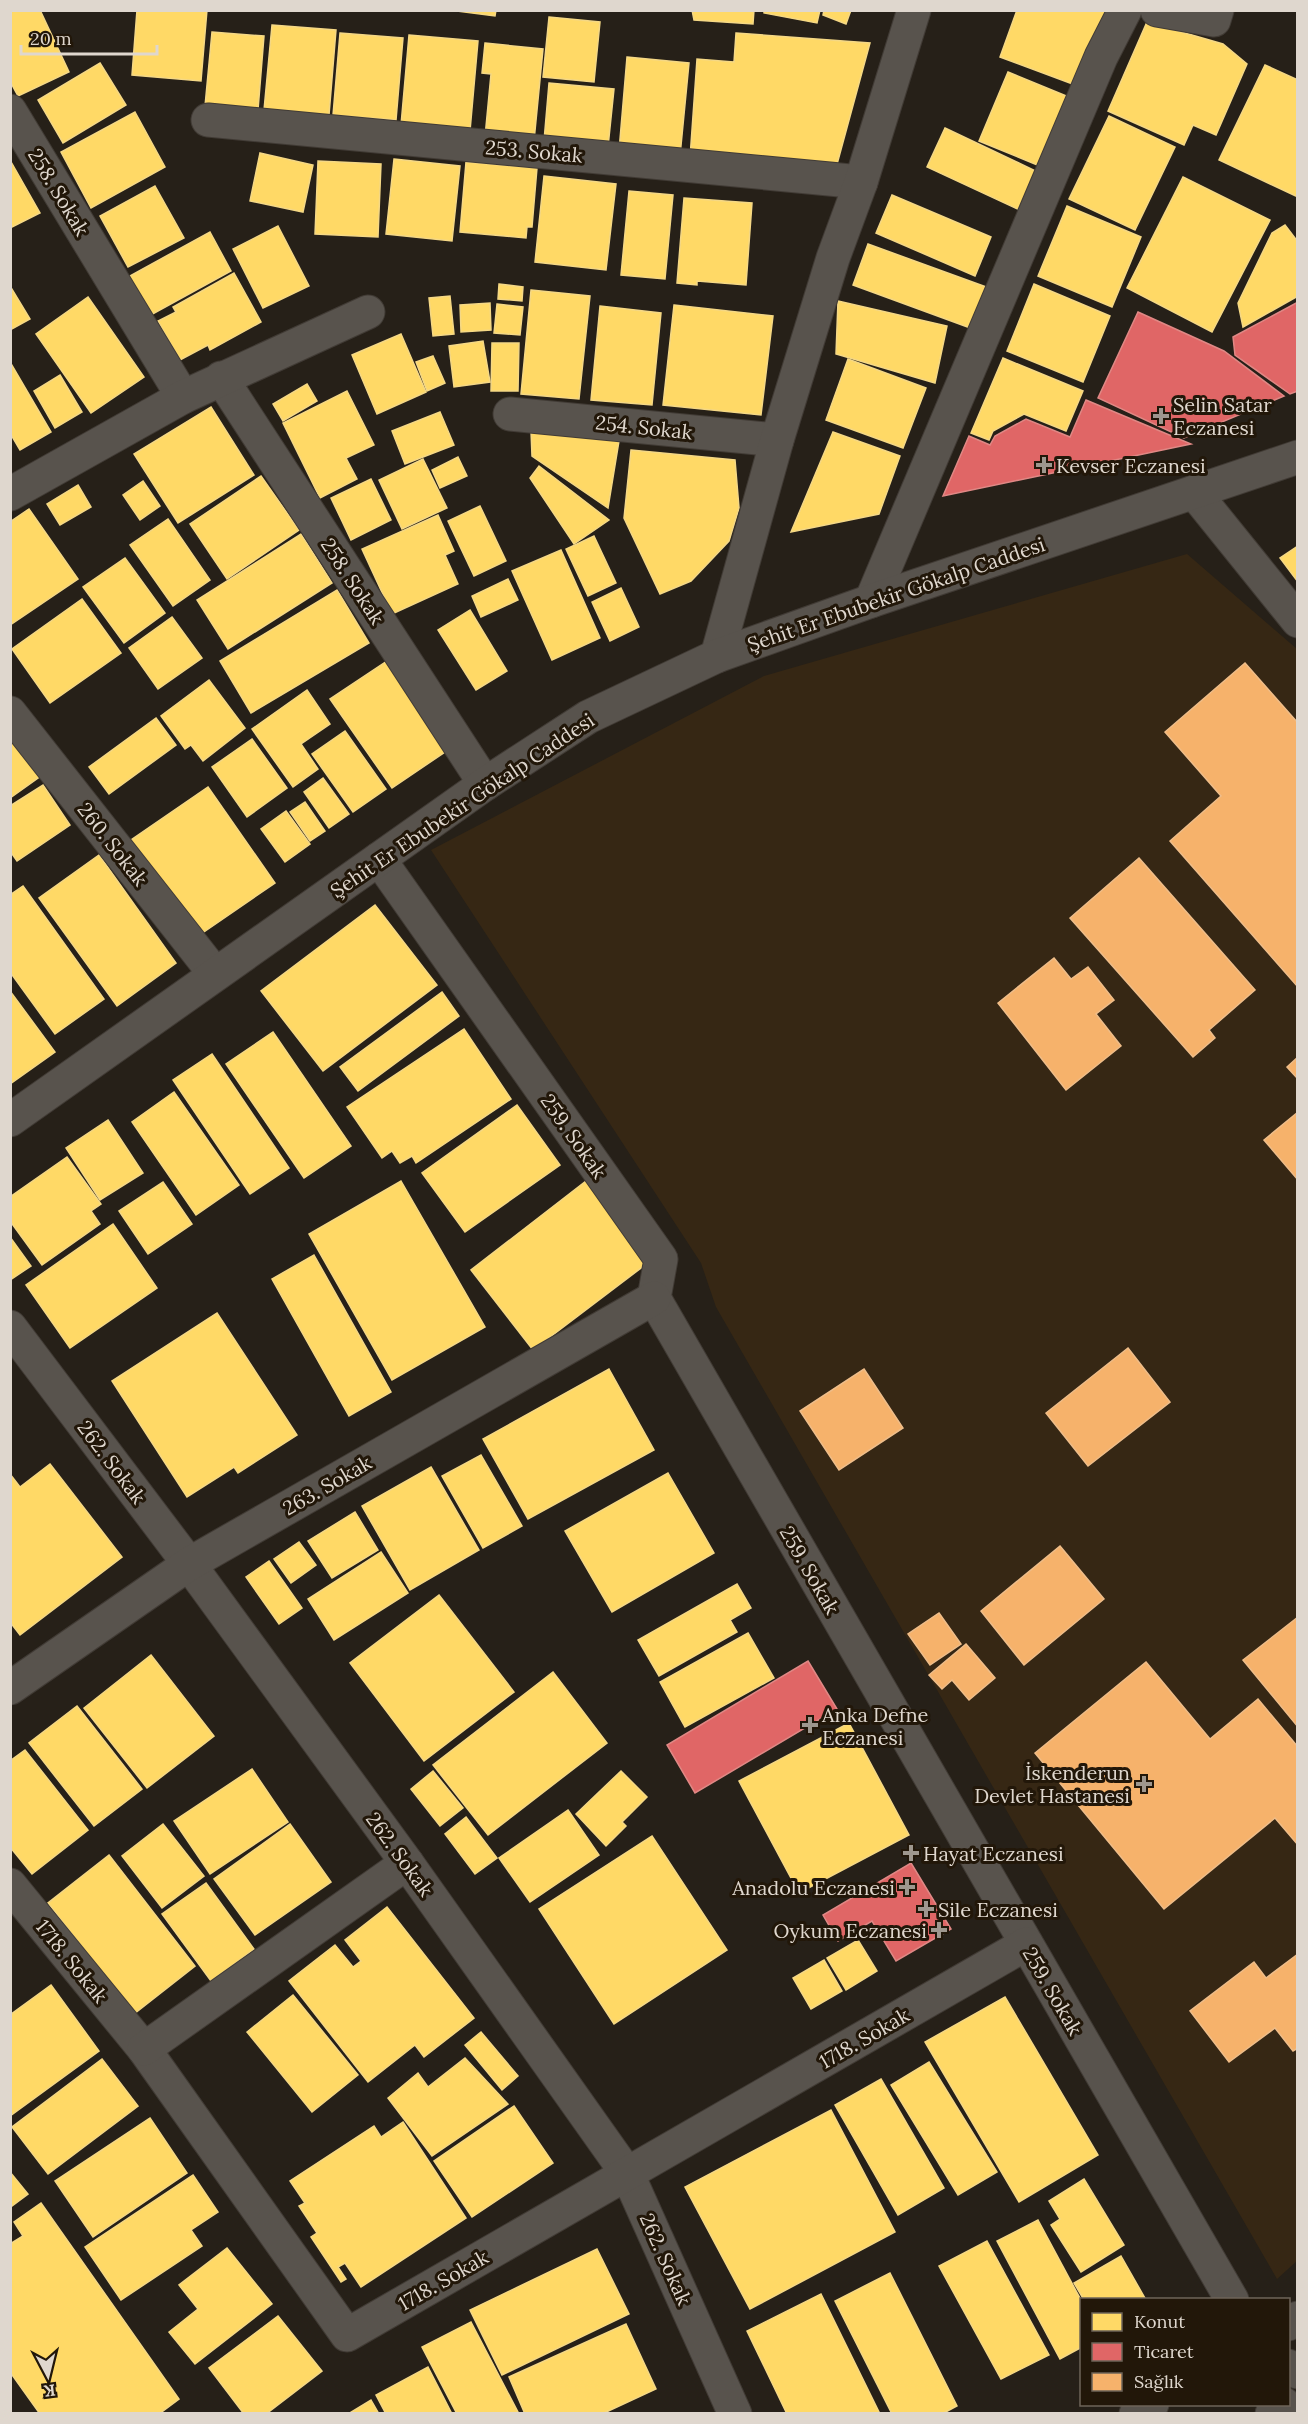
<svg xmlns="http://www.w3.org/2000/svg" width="1308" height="2424" font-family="Lora,serif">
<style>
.built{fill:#362714}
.homes{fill:#ffd966;stroke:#f5d885;stroke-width:1.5}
.shops{fill:#e06666;stroke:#e08885;stroke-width:1.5}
.health{fill:#f6b26b;stroke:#efbd89;stroke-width:1.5}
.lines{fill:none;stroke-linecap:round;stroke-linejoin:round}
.minor-casing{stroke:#413b35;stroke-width:35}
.tertiary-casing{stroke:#413b35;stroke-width:35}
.minor{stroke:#58534d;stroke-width:33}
.tertiary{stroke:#58534d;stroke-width:33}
.poi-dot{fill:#9e978e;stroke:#221709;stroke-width:2}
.labels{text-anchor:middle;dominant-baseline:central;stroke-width:6;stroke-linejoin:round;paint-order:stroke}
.street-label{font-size:20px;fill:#dfd7ce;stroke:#221709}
.poi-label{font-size:20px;fill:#dfd7ce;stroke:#221709;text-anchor:start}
</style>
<rect width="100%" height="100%" fill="#262018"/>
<!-- built -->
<path class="built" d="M1187,554l110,95 1,1611 -21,19 -561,-972 -15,-44 -270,-413 333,-174z"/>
<!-- homes -->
<g class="homes">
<path d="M14,10h26l29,62 -51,24 -8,-15v-69z"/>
<path d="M137,10h70l-6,71 -69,-6z"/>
<path d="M449,10h47l-1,6z"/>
<path d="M692,10h62l-1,14 -59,-4z"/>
<path d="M764,10h56l-3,13 -53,-10z"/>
<path d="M824,10h27l-5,14 -23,-9z"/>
<path d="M1017,10h98l-29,79 -86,-32z"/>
<path d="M549,17l51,5 -6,60 -51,-5z"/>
<path d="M1147,22l76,22 24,20 -31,71 -23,-10 -9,20 -76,-34z"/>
<path d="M272,25l64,5 -7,85 -65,-5z"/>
<path d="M212,32l52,4 -6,74 -53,-4z"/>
<path d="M340,33l63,5 -7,82 -63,-5z"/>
<path d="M736,33l134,10 -34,125 -146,-10 7,-99 37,3z"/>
<path d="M409,35l69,6 -8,90 -69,-6z"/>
<path d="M485,43l58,6 -9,92 -49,-4 6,-63 -9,-1z"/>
<path d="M627,57l62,6 -9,93 -61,-5z"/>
<path d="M100,63l26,42 -63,38 -25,-43z"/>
<path d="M1265,65l33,15v117l-79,-37z"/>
<path d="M1008,72l68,28 -29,69 -68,-28z"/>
<path d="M549,83l65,6 -6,58 -64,-6z"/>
<path d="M135,112l30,55 -74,41 -30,-56z"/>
<path d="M1109,116l66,31 -40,83 -66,-31z"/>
<path d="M945,128l97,46 -18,38 -97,-45z"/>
<path d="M260,153l53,12 -10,47 -53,-11z"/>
<path d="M394,159l66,7 -8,75 -66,-7z"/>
<path d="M10,160l30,53 -30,15z"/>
<path d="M318,161l63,3 -3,73 -63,-3z"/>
<path d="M466,162l71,6 -5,59h-5l-1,11 -66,-6z"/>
<path d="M544,176l72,8 -10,86 -71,-8z"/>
<path d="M1183,177l87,43 -58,112 -85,-44z"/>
<path d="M155,186l29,52 -56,29 -28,-51z"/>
<path d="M629,191l44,4 -8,84 -44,-4z"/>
<path d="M892,195l99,42 -16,39 -99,-43z"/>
<path d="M684,198l68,5 -6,82 -49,-4v4l-20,-2z"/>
<path d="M1067,206l74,31 -29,70 -74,-31z"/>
<path d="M1285,225l13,17v54l-55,31 -5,-24 34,-70z"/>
<path d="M278,226l31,60 -46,22 -30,-59z"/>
<path d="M210,232l21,39 -82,45 -21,-39z"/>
<path d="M868,244l121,44 -16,41 -120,-44z"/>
<path d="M234,273l27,49 -51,28 -2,-5 -28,15 -22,-39 18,-9 -3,-5z"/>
<path d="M499,284l24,3 -1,14 -24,-2z"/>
<path d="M1034,284l76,32 -27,66 -76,-31z"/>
<path d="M10,286l20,33 -20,11z"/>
<path d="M531,290l59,6 -11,103 -58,-5z"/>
<path d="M450,296l4,38 -21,2 -4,-38z"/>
<path d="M88,297l56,80 -53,36 -55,-79z"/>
<path d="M838,301l109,25 -12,57 -99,-29z"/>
<path d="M490,303l1,27 -30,2 -1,-27z"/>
<path d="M497,304l26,3 -3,28 -26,-2z"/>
<path d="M674,305l99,11 -12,99 -98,-10z"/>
<path d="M600,306l61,7 -9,92 -61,-5z"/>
<path d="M401,334l25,58 -49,22 -25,-59z"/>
<path d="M483,341l7,41 -36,5 -5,-41z"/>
<path d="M492,343h27l-1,48h-27z"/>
<path d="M433,356l12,27 -18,8 -11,-29z"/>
<path d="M1003,358l80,33 -17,40 -42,-17 -31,17 -4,9 -18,-7z"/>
<path d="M848,359l78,29 -23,60 -77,-28z"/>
<path d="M10,362l41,70 -31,18 -10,-17z"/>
<path d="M60,375l22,37 -27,16 -21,-37z"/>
<path d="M307,384l10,17 -34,20 -10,-17z"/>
<path d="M347,391l27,54 -28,13 11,21 -37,19 -37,-75z"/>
<path d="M211,407l43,68 -76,48 -44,-69z"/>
<path d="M440,412l14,33 -49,19 -13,-33z"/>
<path d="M531,431l88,10 -11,67 -76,-52z"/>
<path d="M833,432l67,24 -21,58 -88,18z"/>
<path d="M631,450l104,10 4,48 -10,33 -38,40 -31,13 -36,-76z"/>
<path d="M458,457l9,19 -27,12 -8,-18z"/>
<path d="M423,459l24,49 -45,21 -23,-49z"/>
<path d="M539,466l70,54 -35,24 -44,-66z"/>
<path d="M261,476l38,54 -72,49 -37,-55z"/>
<path d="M371,479l20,41 -40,20 -20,-42z"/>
<path d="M143,481l17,25 -20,14 -17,-25z"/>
<path d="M78,485l13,22 -31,18 -13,-21z"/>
<path d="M480,506l26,55 -32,15 -26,-55z"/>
<path d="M29,509l49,70 -68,46v-103z"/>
<path d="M438,515l16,36 -9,4 13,29 -66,30 -30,-65z"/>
<path d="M168,519l42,61 -37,26 -43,-61z"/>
<path d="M301,534l31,49 -104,66 -31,-49z"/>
<path d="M594,536l22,47 -28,13 -22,-47z"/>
<path d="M1298,546v36l-18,-24z"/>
<path d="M561,550l39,88 -48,22 -40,-89z"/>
<path d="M125,558l40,55 -41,30 -41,-56z"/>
<path d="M508,579l10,21 -37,17 -9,-21z"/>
<path d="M621,588l18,39 -29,14 -18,-39z"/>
<path d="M337,590l32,53 -118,70 -31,-52z"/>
<path d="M82,599l39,54 -71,50 -38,-54z"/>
<path d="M470,610l37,61 -31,19 -38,-60z"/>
<path d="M172,617l30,41 -44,31 -29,-41z"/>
<path d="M387,661l61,89 -56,38 -62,-89z"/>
<path d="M209,680l36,48 -42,33 -12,-16 -6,4 -24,-33z"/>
<path d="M307,690l23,34 -29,20 17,25 -25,18 -41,-58z"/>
<path d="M156,718l20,27 -67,49 -20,-27z"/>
<path d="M10,725l35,48 -35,25z"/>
<path d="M345,731l41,58 -33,23 -41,-58z"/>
<path d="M252,739l35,49 -40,29 -35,-50z"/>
<path d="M323,778l26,36 -20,14 -25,-36z"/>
<path d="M43,785l27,40 -53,36 -7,-10v-45z"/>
<path d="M208,787l67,96 -77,53 -67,-96z"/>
<path d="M305,802l20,29 -15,10 -20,-29z"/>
<path d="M286,811l24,33 -25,18 -24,-33z"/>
<path d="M99,855l77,108 -59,43 -78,-108z"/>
<path d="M23,886l81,113 -49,35 -45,-62v-77z"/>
<path d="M375,905l62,80 -114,86 -62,-80z"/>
<path d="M10,991l45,61 -45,32z"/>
<path d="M442,992l17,24 -101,75 -18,-24z"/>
<path d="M464,1029l47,70 -95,64 -4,-7 -12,7 -8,-12 -10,7 -35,-51z"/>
<path d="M273,1032l78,114 -47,32 -78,-114z"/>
<path d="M212,1054l77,114 -39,26 -77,-114z"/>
<path d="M174,1092l65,93 -43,30 -64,-93z"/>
<path d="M517,1105l43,60 -95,67 -43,-59z"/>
<path d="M108,1120l35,53 -43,27 -34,-52z"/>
<path d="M67,1157l34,47 -10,7 9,13 -58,41 -32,-44v-24z"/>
<path d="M401,1181l84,146 -93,53 -83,-146z"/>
<path d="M586,1181l63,81 -116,88 -62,-80z"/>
<path d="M163,1182l29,42 -44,30 -29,-43z"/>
<path d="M113,1224l44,64 -87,60 -44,-63z"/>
<path d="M10,1237l21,29 -21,14z"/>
<path d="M314,1255l77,137 -42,24 -77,-137z"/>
<path d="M217,1313l80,122 -59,38 -4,-6 -47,30 -75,-116z"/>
<path d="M609,1369l45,81 -126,69 -45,-80z"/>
<path d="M481,1455l41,71 -39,22 -41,-72z"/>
<path d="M50,1464l72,93 -102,78 -10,-13v-148l10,13z"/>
<path d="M431,1467l48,83 -69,40 -48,-84z"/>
<path d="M668,1473l46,80 -102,59 -47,-81z"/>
<path d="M355,1512l23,38 -46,28 -24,-37z"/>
<path d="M299,1542l17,23 -25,18 -17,-24z"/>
<path d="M381,1552l27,41 -74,47 -26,-41z"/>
<path d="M269,1561l33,47 -23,16 -33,-47z"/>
<path d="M737,1584l14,24 -21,12 7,12 -78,44 -21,-36z"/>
<path d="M439,1595l75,97 -90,69 -74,-98z"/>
<path d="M748,1633l26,45 -89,49 -25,-45z"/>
<path d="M151,1655l63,81 -67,52 -63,-80z"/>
<path d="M553,1672l54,71 -119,92 -55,-70z"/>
<path d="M77,1706l65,83 -48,37 -65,-83z"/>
<path d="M849,1723l60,112 -110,58 -60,-112z"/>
<path d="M25,1750l63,80 -56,44 -22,-27v-86z"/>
<path d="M252,1769l36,53 -78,52 -36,-53z"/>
<path d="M433,1771l30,37 -23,18 -29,-37z"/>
<path d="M621,1771l26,26 -25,25 4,4 -20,20 -30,-32z"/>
<path d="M568,1810l31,45 -69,47 -31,-44z"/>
<path d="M466,1817l31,41 -22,16 -30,-40z"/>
<path d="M163,1824l41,52 -42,32 -40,-52z"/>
<path d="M290,1824l41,58 -76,53 -41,-56z"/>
<path d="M652,1836l75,114 -113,74 -75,-115z"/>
<path d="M109,1855l86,111 -61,48 -86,-111z"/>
<path d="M206,1883l48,66 -43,32 -49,-67z"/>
<path d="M387,1907l87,111 -50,39 -9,-12 -47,37 -79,-101 46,-36 18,22 8,-6 -16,-21z"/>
<path d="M858,1940l19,31 -31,19 -19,-32z"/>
<path d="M824,1960l18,31 -31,18 -18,-31z"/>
<path d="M51,1985l48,66 -89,65v-101z"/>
<path d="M293,1995l65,80 -46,37 -65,-80z"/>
<path d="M1005,1997l93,158 -79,47 -94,-160z"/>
<path d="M481,2032l37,44 -16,14 -37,-45z"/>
<path d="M465,2058l43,46 -76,52 -44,-58 30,-25 10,14z"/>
<path d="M102,2059l36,47 -90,68 -36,-47z"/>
<path d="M929,2062l68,110 -39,23 -67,-110z"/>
<path d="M881,2079l63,109 -46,27 -63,-110z"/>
<path d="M514,2106l39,57 -81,54 -38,-56z"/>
<path d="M831,2110l64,122 -145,77 -65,-122z"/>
<path d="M150,2118l37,55 -94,64 -38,-56z"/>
<path d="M403,2122l63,96 -105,69 -16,-24 -7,4 8,12 -5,3 -30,-45 6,-4 -18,-27 6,-3 -15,-22 84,-55 7,11z"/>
<path d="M10,2172l18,22 -16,12 -2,-2z"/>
<path d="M193,2175l25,37 -27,18 11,16 -81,54 -36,-53z"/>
<path d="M1084,2179l40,66 -43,27 -30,-47 9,-6 -11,-18z"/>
<path d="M41,2203l138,196 -20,15h-119l-30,-42v-128l13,-8 -9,-14z"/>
<path d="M1038,2220l44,82v45l-22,12 -63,-118z"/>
<path d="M987,2241l62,114 -48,24 -62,-113z"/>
<path d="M227,2248l45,56 -77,60 -26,-32 29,-23 -19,-24z"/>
<path d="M597,2249l32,65 -127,61 -32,-65z"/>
<path d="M1121,2256l25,44h-62l-10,-17z"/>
<path d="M890,2273l67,133 -15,8h-50l-57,-113z"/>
<path d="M821,2294l59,120h-93l-40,-83z"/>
<path d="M278,2316l44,55 -56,43h-22l-35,-46z"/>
<path d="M471,2322l48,92h-62l-35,-67z"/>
<path d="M626,2324l30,65 -54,25h-77l-16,-37z"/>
<path d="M428,2367l24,47h-66l-10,-19z"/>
<path d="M371,2400l8,14h-31z"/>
</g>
<!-- shops -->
<g class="shops">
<path d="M1298,302v89l-8,3 -55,-39 -2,-18z"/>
<path d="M1138,312l86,39 60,45 -100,42 -86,-40z"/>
<path d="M1086,400l105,44 -248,52 26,-60 21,9 5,-9 31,-17 44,18z"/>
<path d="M808,1661l29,48 -142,84 -28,-48z"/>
<path d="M911,1863l40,66 -55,32 -24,-40 -34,20 -15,-26z"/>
</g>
<!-- health -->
<g class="health">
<path d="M1245,663l53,60v264l-128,-146 51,-45 -56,-64z"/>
<path d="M1139,858l116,132 -46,40 6,8 -22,19 -123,-139z"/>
<path d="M1054,958l17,21 17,-12 26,33 -18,14 25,32 -55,44 -68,-87z"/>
<path d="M1298,1057v22l-11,-12z"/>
<path d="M1298,1112v68l-34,-40z"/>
<path d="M1128,1348l42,54 -82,64 -42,-53z"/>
<path d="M864,1369l39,59 -64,42 -39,-59z"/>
<path d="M1060,1546l44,53 -80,66 -43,-54z"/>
<path d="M939,1613l22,31 -31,21 -22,-31z"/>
<path d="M1298,1617v110l-55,-67z"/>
<path d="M966,1644l29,34 -26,22 -17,-20 -10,9 -13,-14z"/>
<path d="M1146,1662l64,77 48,-40 40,48v98l-23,-27 -111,91 -129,-156z"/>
<path d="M1298,1954v94l-5,3 -18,-23 -46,34 -39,-51 64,-49 12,16z"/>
</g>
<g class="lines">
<defs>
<g id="minor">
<path d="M1157,10l57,10 3,-10"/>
<path d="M10,111l173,286"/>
<path d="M208,120l653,62"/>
<path d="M221,378l264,406"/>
<path d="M510,414l267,26"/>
<path d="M1194,492l104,129"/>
<path d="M10,494l173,-97 185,-85"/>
<path d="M871,601l230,-544 24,-47"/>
<path d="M717,656l60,-216 56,-182 28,-76 53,-172"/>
<path d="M10,713l205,261"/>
<path d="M379,859l282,400 -7,39 578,1002"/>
<path d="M10,1120l475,-336 103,-67 129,-61 154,-55 427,-144"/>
<path d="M10,1327l179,237 218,299 221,312 107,239"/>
<path d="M10,1688l179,-124 465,-266"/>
<path d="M10,1885l134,164 203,286 679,-391"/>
<path d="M144,2049l263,-186"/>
</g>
<g id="tertiary">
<path d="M1288,2324l10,-6"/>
<path d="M1288,2366l10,6"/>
<path d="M1136,2414l16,-10"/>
<path d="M1272,2414l12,-10"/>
</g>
</defs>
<!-- minor casing -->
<use href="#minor" class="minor-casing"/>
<!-- tertiary casing -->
<use href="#tertiary" class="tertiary-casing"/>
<!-- minor -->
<use href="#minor" class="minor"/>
<!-- tertiary -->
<use href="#tertiary" class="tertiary"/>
</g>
<!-- markers -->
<g class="poi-dot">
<path d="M1158 407h6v6h6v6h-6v6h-6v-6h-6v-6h6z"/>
<path d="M1041 456h6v6h6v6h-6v6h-6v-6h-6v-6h6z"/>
<path d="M807 1716h6v6h6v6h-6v6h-6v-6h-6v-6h6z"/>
<path d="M1141 1775h6v6h6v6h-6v6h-6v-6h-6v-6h6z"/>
<path d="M908 1844h6v6h6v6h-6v6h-6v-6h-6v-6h6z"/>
<path d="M904 1878h6v6h6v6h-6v6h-6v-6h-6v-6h6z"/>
<path d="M923 1900h6v6h6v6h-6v6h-6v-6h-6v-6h6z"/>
<path d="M936 1921h6v6h6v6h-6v6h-6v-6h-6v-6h6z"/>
</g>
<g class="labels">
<!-- street labels -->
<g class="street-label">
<text transform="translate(534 151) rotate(5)">253. Sokak</text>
<text transform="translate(59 192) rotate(59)">258. Sokak</text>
<text transform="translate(644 427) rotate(6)">254. Sokak</text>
<text transform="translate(353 581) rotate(57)">258. Sokak</text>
<text transform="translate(896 594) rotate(-19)">Şehit Er Ebubekir Gökalp Caddesi</text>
<text transform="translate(462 805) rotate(-34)">Şehit Er Ebubekir Gökalp Caddesi</text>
<text transform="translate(113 844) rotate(52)">260. Sokak</text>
<text transform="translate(574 1136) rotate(55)">259. Sokak</text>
<text transform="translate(112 1462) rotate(53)">262. Sokak</text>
<text transform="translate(327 1485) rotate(-30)">263. Sokak</text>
<text transform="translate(810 1570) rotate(60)">259. Sokak</text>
<text transform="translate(400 1854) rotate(54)">262. Sokak</text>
<text transform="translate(72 1961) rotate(51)">1718. Sokak</text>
<text transform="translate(1053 1991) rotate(60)">259. Sokak</text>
<text transform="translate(864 2038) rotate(-30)">1718. Sokak</text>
<text transform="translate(666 2259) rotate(66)">262. Sokak</text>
<text transform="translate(443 2280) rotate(-30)">1718. Sokak</text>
</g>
<!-- poi labels -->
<g class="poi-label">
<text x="1173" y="404">Selin Satar<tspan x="1173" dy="23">Eczanesi</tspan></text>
<text x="1056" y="465">Kevser Eczanesi</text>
<text x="822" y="1714">Anka Defne<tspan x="822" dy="23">Eczanesi</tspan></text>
<text x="1130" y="1772" text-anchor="end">İskenderun<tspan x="1130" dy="23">Devlet Hastanesi</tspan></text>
<text x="923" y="1853">Hayat Eczanesi</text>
<text x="895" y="1887" text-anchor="end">Anadolu Eczanesi</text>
<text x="938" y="1909">Sile Eczanesi</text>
<text x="927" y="1930" text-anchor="end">Oykum Eczanesi</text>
</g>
</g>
<!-- border -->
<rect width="1308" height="2424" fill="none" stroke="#dfd7ce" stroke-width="24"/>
<!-- legend -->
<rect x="1080" y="2298" width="210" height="108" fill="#221709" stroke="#6e6458" stroke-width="1.5"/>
<rect x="1092" y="2313" width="30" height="18" fill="#ffd966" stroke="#6e6458" stroke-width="1.5"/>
<text x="1134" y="2328" font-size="18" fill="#dfd7ce">Konut</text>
<rect x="1092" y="2343" width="30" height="18" fill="#e06666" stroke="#6e6458" stroke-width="1.5"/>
<text x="1134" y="2358" font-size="18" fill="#dfd7ce">Ticaret</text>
<rect x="1092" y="2373" width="30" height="18" fill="#f6b26b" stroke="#6e6458" stroke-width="1.5"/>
<text x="1134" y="2388" font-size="18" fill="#dfd7ce">Sağlık</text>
<!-- north arrow -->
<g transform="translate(48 2376) rotate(173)" stroke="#221709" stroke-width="4.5" paint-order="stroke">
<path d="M0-4.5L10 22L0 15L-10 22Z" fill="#dfd7ce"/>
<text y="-9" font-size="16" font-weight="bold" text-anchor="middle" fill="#dfd7ce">K</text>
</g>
<!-- scale -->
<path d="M21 45v9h136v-9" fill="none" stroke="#dfd7ce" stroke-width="3"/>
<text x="30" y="45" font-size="18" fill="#dfd7ce" stroke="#221709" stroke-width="4.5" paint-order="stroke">20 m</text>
</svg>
